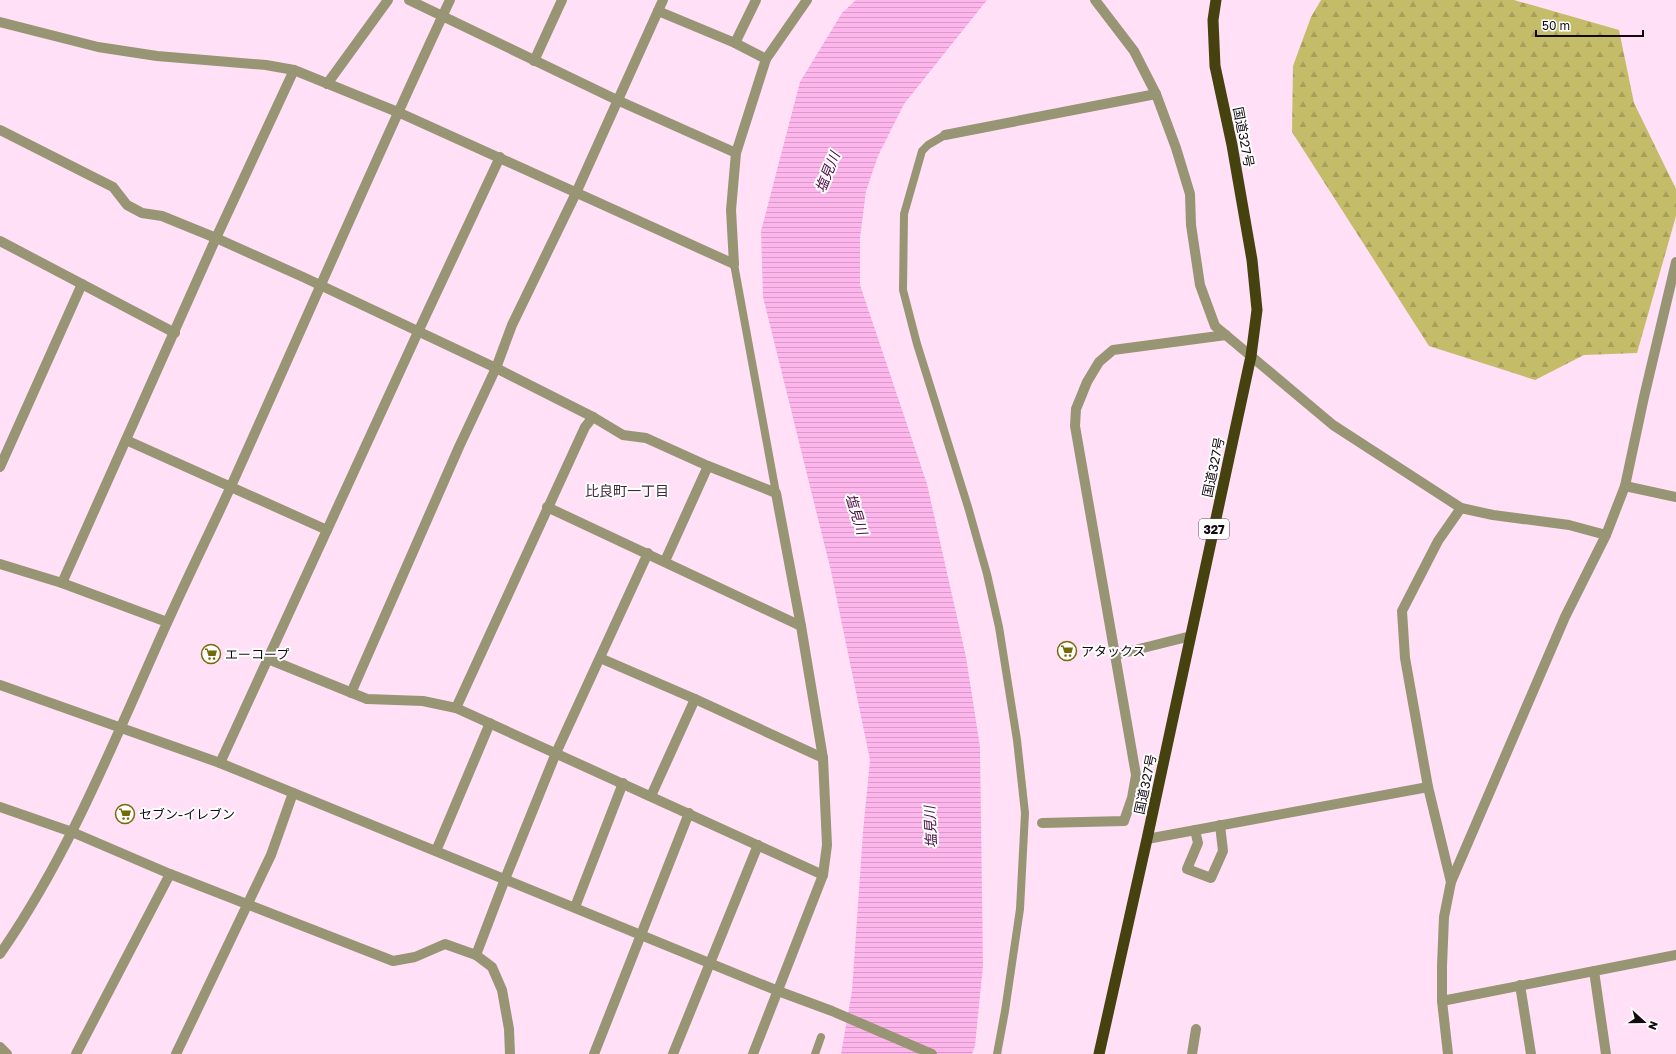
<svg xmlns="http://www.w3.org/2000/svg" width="1676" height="1054" font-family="'Golos Text','Noto Sans JP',sans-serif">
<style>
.forest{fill:url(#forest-firs)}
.water{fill:url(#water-rules)}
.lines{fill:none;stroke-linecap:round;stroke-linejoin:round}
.service{stroke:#979573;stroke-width:8}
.minor{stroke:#979573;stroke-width:10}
.tertiary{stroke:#979573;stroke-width:10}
.trunk{stroke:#46420f;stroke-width:11}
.labels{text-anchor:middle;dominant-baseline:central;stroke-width:4;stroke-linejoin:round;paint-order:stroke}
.shield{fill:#fff;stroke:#5a5358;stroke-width:1}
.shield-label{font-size:12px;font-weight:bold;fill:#130911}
.street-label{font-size:13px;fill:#130911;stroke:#fff}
.poi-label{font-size:13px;fill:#130911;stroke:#fff;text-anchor:start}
.water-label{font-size:14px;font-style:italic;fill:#490d40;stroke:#fff}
.neighbourhood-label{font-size:14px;fill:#40293b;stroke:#fff}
</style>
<defs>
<pattern id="forest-firs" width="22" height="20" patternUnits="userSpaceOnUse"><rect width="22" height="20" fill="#c4bc69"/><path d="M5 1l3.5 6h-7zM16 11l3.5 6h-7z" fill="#a8a05a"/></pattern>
<pattern id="water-rules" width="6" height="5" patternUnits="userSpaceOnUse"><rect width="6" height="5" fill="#fdb6ec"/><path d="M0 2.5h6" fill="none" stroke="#d89bc9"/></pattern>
</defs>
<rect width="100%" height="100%" fill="#ffe0f7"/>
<!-- forest -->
<path class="forest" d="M1321,0h193l105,30 15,73 42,86v27l-39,137 -53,2 -49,25 -106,-34 -137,-214 1,-66 18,-49z"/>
<!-- water -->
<path class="water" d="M856,0h131l-83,104 -26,52 -12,35 -6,47v47l67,199 39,173 14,90 3,219 -8,80 -3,8h-131l11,-63 11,-159 7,-72 -39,-189 -68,-274 -2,-66 39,-149 42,-69z"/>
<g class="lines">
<!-- service -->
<g class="service">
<path d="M945,135l-17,10 -6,6 -18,63 -1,76 14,54 51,163 19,67 12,53 18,113 8,73 -5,96 -15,102 -8,43"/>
<path d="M734,264l42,229"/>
<path d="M815,1054l6,-17"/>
</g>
<!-- minor -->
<g class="minor">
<path d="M409,0l208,100 119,53"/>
<path d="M1095,0l39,51 22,43 20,54 14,46 1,31 9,60 15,41 118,99 128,83 32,7 76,10 37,10"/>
<path d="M658,11l77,32 31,16"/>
<path d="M735,43l21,-43"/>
<path d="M534,61l28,-61"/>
<path d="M327,84l61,-84"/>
<path d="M0,130l113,57 14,18 15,8 20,3 54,22 87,39 193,91 97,49 30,18 23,3 62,28 68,27 25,133 22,132 4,87 -4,30 -70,179"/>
<path d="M945,135l211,-41"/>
<path d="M0,241l175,92"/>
<path d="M734,264l-3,-54 5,-57 30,-94 41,-59"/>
<path d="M126,440l201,90"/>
<path d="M0,467l82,-183"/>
<path d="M1625,486l51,11"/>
<path d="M547,507l254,119"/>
<path d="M665,561l43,-95"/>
<path d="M0,564l62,19 105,39"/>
<path d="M62,583l154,-345 78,-168"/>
<path d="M1115,655l76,-19"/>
<path d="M600,658l95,41 128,59"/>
<path d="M268,659l99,40 56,2 33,7 367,167"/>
<path d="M351,693l108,-246 37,-79 16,-43 64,-132 87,-193"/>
<path d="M456,708l129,-281 8,-10"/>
<path d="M220,763l198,-431 82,-175"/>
<path d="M651,796l44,-97"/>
<path d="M0,807l72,25 98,42 223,87 22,-4 30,-13 31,11"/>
<path d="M1042,823l82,-2 8,-23 4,-23 -61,-349 1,-17 11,-27 12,-20 14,-12 113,-15"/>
<path d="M1195,830l3,13 -11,26 24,9 12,-27 -3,-26"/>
<path d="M1147,839l281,-52"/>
<path d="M436,851l54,-128"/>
<path d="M505,879l51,-126 92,-200"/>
<path d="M1451,882l-23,-95 -23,-129 -3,-47 36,-70 23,-33"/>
<path d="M575,907l48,-124"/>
<path d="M1594,971l12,83"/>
<path d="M1520,985l11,69"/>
<path d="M1442,1001l234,-46"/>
<path d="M0,1047l7,7"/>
<path d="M76,1054l94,-180"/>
<path d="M176,1054l95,-199 22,-62"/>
<path d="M594,1054l95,-241"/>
<path d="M673,1054l85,-209"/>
<path d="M1192,1054l4,-25"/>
<path d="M1448,1054l-6,-53v-35l2,-49 7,-35 114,-265 41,-82 19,-49 19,-89 32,-135"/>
</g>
<!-- tertiary -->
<g class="tertiary">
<path d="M0,22l98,25 59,9 109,9 28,5 106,43 334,151"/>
<path d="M0,685l220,78 558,228 54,20 100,43"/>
<path d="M505,879l-29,76 16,12 10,23 7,39 1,25"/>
<path d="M0,954c71,-102 116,-218 167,-331 21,-47 44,-93 65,-139 73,-162 143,-324 218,-484"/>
</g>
<!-- trunk -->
<path class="trunk" d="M1099,1054l48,-215 104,-483 6,-46 -5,-50 -20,-115 -17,-79 -2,-46 3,-20"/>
</g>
<!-- icons -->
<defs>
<symbol id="supermarket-ring" viewBox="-11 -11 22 22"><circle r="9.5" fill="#fff" stroke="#746b06" stroke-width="1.5"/><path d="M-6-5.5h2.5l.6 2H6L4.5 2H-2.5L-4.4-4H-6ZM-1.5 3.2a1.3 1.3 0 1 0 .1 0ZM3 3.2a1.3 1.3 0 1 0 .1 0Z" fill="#746b06"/></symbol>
</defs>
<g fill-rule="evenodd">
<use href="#supermarket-ring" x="1056" y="640" width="22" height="22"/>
<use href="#supermarket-ring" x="200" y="643" width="22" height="22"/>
<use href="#supermarket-ring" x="114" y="803" width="22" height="22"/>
</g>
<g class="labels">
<!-- shield labels -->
<rect class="shield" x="1199" y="519" width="30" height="20" rx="3"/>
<g class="shield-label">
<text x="1214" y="529">327</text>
</g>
<!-- street labels -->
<g class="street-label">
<text transform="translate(1244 137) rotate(79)">国道327号</text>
<text transform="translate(1213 467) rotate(-78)">国道327号</text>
<text transform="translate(1145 784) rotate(-78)">国道327号</text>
</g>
<!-- poi labels -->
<g class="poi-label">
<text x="1081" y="651">アタックス</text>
<text x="225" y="654">エーコープ</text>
<text x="139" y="814">セブン-イレブン</text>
</g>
<!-- water labels -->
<g class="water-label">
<text transform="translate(827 172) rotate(-68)">塩見川</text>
<text transform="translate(857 514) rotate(73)">塩見川</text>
<text transform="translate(930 827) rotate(-93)">塩見川</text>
</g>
<!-- neighbourhood labels -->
<g class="neighbourhood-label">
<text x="627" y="490">比良町一丁目</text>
</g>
</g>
<!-- north arrow -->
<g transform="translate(1644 1022) rotate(111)" stroke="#ffffff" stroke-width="3" paint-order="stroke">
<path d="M0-3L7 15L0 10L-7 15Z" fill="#130911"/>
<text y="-6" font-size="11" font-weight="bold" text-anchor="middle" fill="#130911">N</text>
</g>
<!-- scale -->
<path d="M1536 30v6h107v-6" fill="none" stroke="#130911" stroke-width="2"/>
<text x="1542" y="30" font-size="12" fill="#130911" stroke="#ffffff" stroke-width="3" paint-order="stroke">50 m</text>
</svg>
